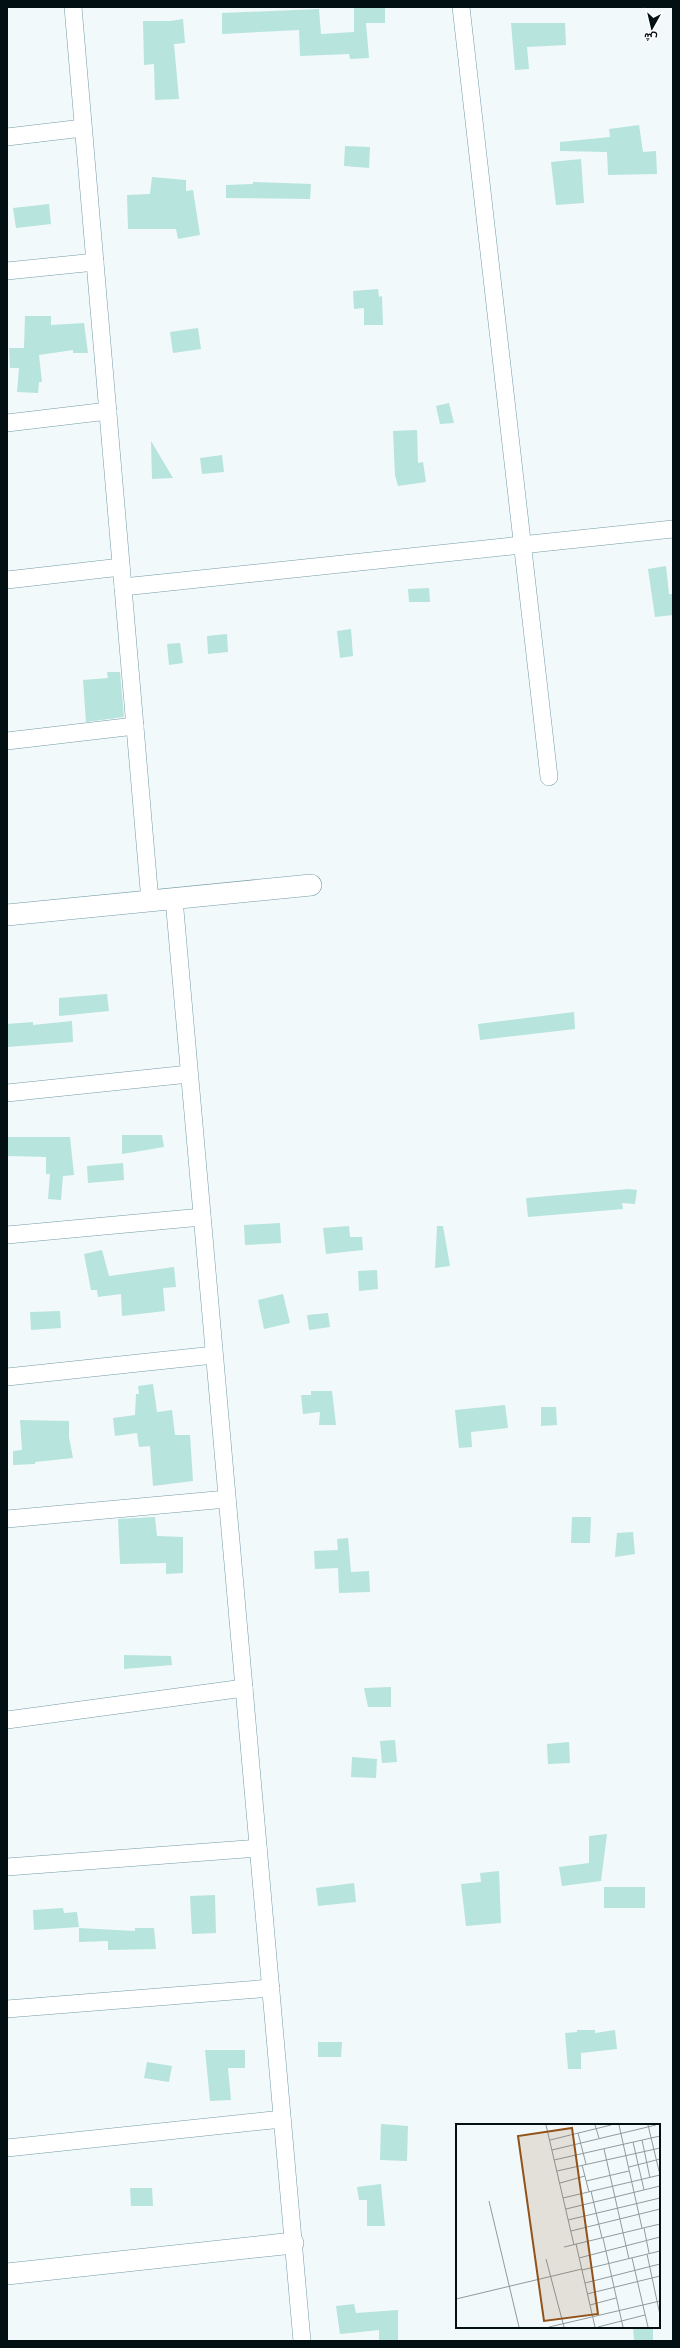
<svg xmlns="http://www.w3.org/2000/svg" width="680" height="2348" font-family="'Sofia Sans Condensed',Vazirmatn,sans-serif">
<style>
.building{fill:#b7e4dd}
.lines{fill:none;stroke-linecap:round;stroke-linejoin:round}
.minor-casing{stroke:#739ca7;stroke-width:18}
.tertiary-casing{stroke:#739ca7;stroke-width:22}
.minor{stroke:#fff;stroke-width:17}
.tertiary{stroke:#fff;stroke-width:21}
.inset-road{fill:none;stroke:#919b9e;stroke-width:1}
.view{fill:#92531a;fill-opacity:0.15;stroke:#92531a;stroke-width:2}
.inset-edge{fill:none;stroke:#020f13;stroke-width:2}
</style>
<rect width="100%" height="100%" fill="#f1f9fb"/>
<!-- building -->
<g class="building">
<path d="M354,7h31v16h-19l3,35 -19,1 -1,-5 -49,2 -1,-26 -77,4v-21l97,-4 2,25 33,-2z"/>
<path d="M183,19l2,24 -11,1 5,55 -24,1 -1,-36 -10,1 -1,-44h27z"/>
<path d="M511,23h54l1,22 -39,2 2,22 -14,1z"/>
<path d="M639,125l4,27 13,-1 1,23 -49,1 -1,-23 -47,-1v-9l50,-5 -1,-8z"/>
<path d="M345,146l25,1 -1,21 -25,-2z"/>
<path d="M581,159l3,44 -28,2 -5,-43z"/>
<path d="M152,177l34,3v11l7,-1 7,45 -22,4 -2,-10h-48l-1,-34 23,-1z"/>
<path d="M253,182l58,2 -1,15 -84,-1v-13l27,-1z"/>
<path d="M49,204l2,20 -35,4 -3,-20z"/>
<path d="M378,289l1,8 3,-1 1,29h-19v-17l-10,1 -1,-18z"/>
<path d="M25,316h26v9l33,-2 4,30h-15v-3l-34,5 3,27h-3l-1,11 -21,-1 2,-24h-9l-1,-20h15z"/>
<path d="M198,328l3,21 -28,4 -3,-21z"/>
<path d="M449,403l5,20 -14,1 -4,-18z"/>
<path d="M417,430l1,33 5,-1 3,20 -28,4 -3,-11 -2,-44z"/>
<path d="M151,441l22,37 -21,1z"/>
<path d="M222,455l2,17 -22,2 -2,-16z"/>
<path d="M666,566l3,28h4v21l-18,2 -7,-48z"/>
<path d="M429,588l1,14h-21l-1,-13z"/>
<path d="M351,629l2,27 -13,2 -3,-27z"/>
<path d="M227,634l1,18 -20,2 -1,-18z"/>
<path d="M180,643l3,20 -14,2 -2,-21z"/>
<path d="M107,672h13l4,45 -38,5 -3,-42 25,-2z"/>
<path d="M107,994l2,17 -50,5v-18z"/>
<path d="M574,1012l1,17 -95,11 -2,-16z"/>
<path d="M72,1021l1,21 -66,5v-23l26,-2v3z"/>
<path d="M122,1135h40l2,12 -42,7z"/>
<path d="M7,1137h63l4,38 -11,1 -2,24 -13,-1 2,-25h-4v-17l-39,-1z"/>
<path d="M123,1163l1,17 -36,3 -1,-17z"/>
<path d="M629,1189l8,1 -2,14 -13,-1 1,6 -95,8 -2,-19z"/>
<path d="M280,1223l1,20 -36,2 -1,-20z"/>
<path d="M349,1226l1,11h12l1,13 -37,4 -3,-26z"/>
<path d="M437,1226h6l7,40 -15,2z"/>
<path d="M102,1250l7,26 65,-9 2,20 -13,1 2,23 -43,5 -1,-22 -23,3 -1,-7h-6l-7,-36z"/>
<path d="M377,1270l1,19 -19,2 -1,-20z"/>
<path d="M283,1294l7,29 -26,6 -6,-29z"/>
<path d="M60,1311l1,17 -30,2 -1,-18z"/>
<path d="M328,1313l2,14 -21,3 -2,-15z"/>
<path d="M153,1384l4,28 15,-2 3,25h15l3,46 -40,5 -3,-40 -11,1 -2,-14 -22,3 -2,-18 22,-3 1,-21h3l-1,-8z"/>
<path d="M311,1391h21l4,34h-17l1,-13 -17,2 -2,-19h10z"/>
<path d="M505,1405l3,23 -37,4 1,15 -13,1 -4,-38z"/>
<path d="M541,1407h15l1,18 -16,1z"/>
<path d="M20,1420l49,1v16l4,21 -38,4v2l-22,1v-14l9,-1z"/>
<path d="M155,1517l2,19 26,1v36l-17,1v-11l-46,1 -2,-45z"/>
<path d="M572,1517h19l-1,26h-19z"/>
<path d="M633,1532l2,22 -20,3 2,-24z"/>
<path d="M348,1538l3,34 18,-1 1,21 -31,1 -1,-25 -23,1 -1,-18 24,-1 -1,-11z"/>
<path d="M124,1655l47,1 1,9 -48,4z"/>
<path d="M391,1687v20h-23l-4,-19z"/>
<path d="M395,1740l2,22 -15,1 -2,-22z"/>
<path d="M569,1742l1,21 -22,1 -1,-20z"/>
<path d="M352,1757l25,2 -1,19 -25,-1z"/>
<path d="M607,1834l-6,47 -39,5 -3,-19 30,-4v-27z"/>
<path d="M499,1871l2,52 -35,3 -5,-42 20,-2 -1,-9z"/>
<path d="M354,1883l2,19 -38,4 -2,-18z"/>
<rect x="604" y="1887" width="41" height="21"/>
<path d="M215,1895l1,38 -24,1 -2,-38z"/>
<path d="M63,1908l1,5 13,-1 2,15 -45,3 -1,-20z"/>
<path d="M79,1928l56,3v-3h19l2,21 -48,1v-9l-29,1z"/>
<path d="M577,2030h18v3l20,-3 2,19 -36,4v16h-13l-3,-36 12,-1z"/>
<path d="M318,2042h24l-1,15h-23z"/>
<path d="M205,2050h40v18h-17l3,32 -21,1z"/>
<path d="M147,2062l25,4 -3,16 -25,-4z"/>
<path d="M381,2124l27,2 -1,35 -27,-1z"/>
<path d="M381,2184l4,42h-18v-26h-8l-2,-13z"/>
<path d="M130,2188h22l1,18h-22z"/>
<path d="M354,2304l2,9 42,-3v31h-19v-11l-39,4 -4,-28z"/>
<path d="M633,2327h20v14h-19z"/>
</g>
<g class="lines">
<defs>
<g id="minor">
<path d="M73,7l77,894"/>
<path d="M461,7l88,770"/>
<path d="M7,137l76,-9"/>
<path d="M7,271l88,-9"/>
<path d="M7,423l101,-12"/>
<path d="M7,580l114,-13"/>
<path d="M123,587l550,-58"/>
<path d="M7,741l128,-15"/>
<path d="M174,899l128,1442"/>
<path d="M7,1093l182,-19"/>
<path d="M7,1235l195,-18"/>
<path d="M7,1377l207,-22"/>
<path d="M7,1519l220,-20"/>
<path d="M7,1720l237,-32"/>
<path d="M7,1867l251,-19"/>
<path d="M7,2009l264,-21"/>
<path d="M7,2148l275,-29"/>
</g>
<g id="tertiary">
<path d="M7,915l304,-30"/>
<path d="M7,2274l286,-31"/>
</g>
</defs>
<!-- minor casing -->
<use href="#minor" class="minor-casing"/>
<!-- tertiary casing -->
<use href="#tertiary" class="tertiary-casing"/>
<!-- minor -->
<use href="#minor" class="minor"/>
<!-- tertiary -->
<use href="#tertiary" class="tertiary"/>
</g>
<!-- overview -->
<g transform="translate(456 2124)">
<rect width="204" height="204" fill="#f1f9fb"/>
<path class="inset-road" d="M90,1l28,120M139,1l4,13M163,1l23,103M192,1l12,50M122,9l8,31M94,16l61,-15M186,16l8,38M177,18l11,48M148,25l25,110M96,26l104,-25M98,36l106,-24M126,41l7,27M173,43l31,-8M101,47l103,-23M130,57l43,-10M104,59l25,-7M135,67l11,47M107,74l97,-23M33,77l30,126M110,85l94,-23M112,96l92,-22M188,104l5,25M115,107l89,-22M147,114l20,89M120,120l19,83M108,123l96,-23M191,130l13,61M123,134l81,-21M176,134l16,69M90,135l18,68M126,146l78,-19M129,159l75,-19M131,170l73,-18M0,175l126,-30M134,181l26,-7M93,203l111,-26M142,203l47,-12"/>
<path class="view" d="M116,4l26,186 -54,7 -26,-185z"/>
<rect width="204" height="204" class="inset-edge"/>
</g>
<!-- border -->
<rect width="680" height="2348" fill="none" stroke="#020f13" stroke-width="16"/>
<!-- north arrow -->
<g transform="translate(652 28) rotate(188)" stroke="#ffffff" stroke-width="3" paint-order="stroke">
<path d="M0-3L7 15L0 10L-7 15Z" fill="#020f13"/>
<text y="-6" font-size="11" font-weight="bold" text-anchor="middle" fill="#020f13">ش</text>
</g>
</svg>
